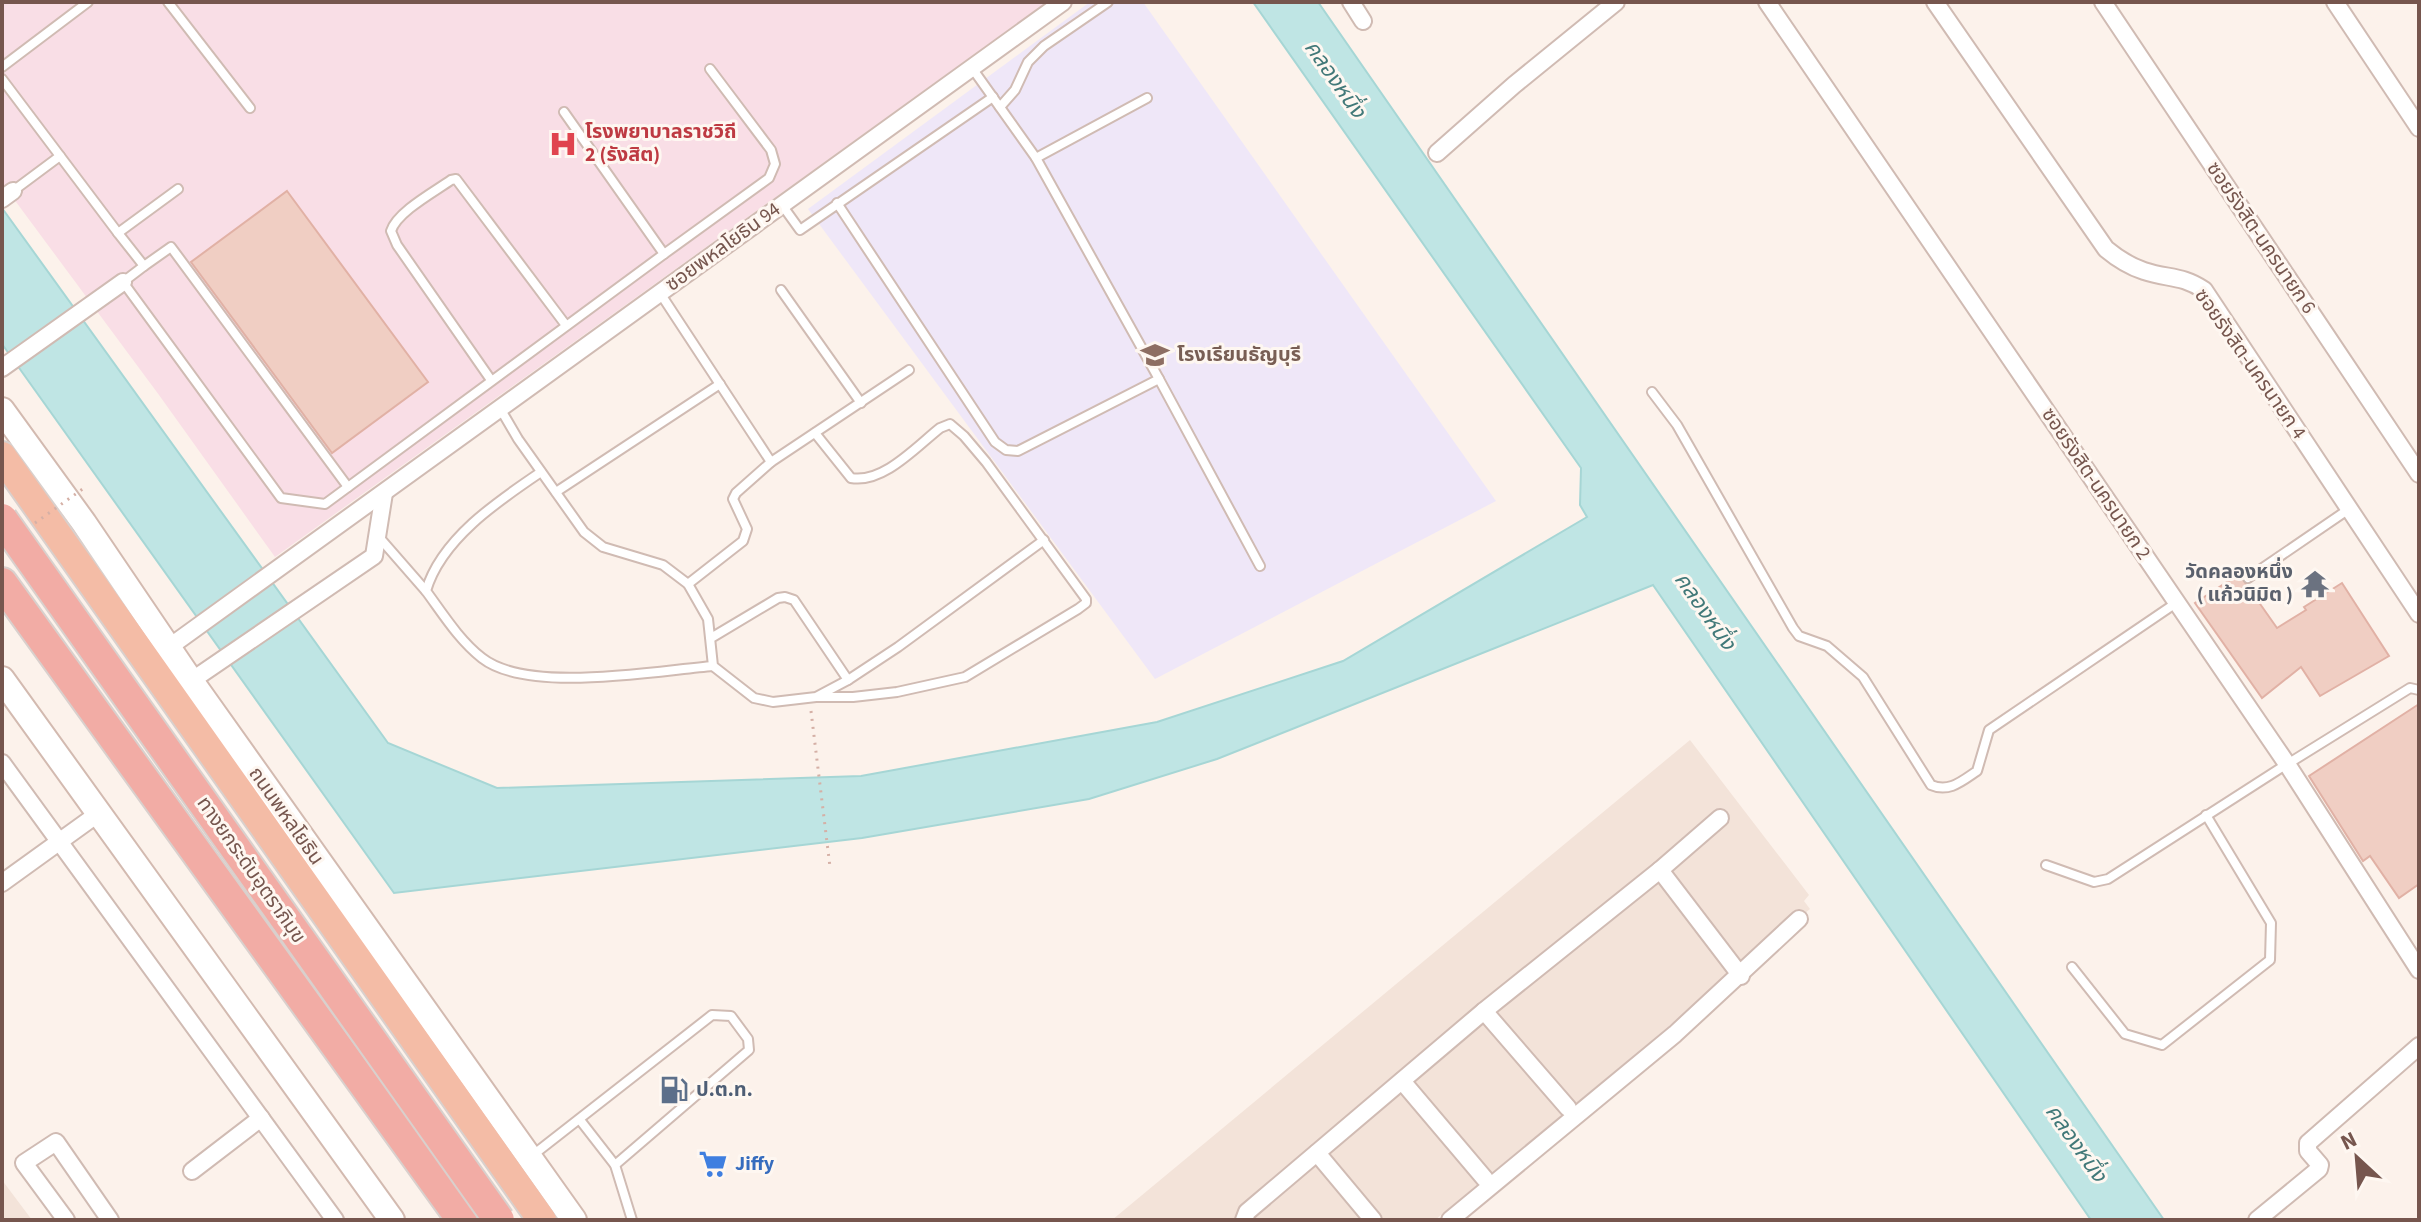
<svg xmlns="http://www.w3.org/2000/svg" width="2421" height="1222" font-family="'Source Sans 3','Noto Sans Thai',sans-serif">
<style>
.residential{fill:#f3e3d9}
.education{fill:#efe7f8}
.medical{fill:#f9dee6}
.water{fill:#bfe5e4;stroke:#a6d6d5;stroke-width:2}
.building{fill:#f0cec3;stroke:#e1b1a5;stroke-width:2}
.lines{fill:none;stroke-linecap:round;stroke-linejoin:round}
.service-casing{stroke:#d0bbb3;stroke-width:12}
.minor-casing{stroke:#d0bbb3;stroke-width:20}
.secondary-casing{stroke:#d3bab0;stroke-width:28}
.trunk-casing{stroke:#d9d0cd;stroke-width:32}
.motorway-casing{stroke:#d9d0cd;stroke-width:34}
.path{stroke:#d5b0a6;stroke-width:3;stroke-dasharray:2 6;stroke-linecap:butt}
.service{stroke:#fff;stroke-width:8}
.minor{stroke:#fff;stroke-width:16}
.secondary{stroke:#fff;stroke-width:24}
.trunk{stroke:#f4bca6;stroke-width:28}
.motorway{stroke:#f2aca5;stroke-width:30}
.motorway-bridge-casing{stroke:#d9d0cd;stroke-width:34;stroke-linecap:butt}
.path-bridge{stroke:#d5b0a6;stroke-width:3;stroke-dasharray:2 6;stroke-linecap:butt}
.motorway-bridge{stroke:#f2aca5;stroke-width:30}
.labels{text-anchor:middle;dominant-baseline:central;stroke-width:6;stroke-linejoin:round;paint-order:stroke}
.health-label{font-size:20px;font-weight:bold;fill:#be3a42;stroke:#fef7f1;text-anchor:start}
.street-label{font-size:20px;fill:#76564e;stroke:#fef7f1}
.education-label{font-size:20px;font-weight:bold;fill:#785e54;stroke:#fef7f1;text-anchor:start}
.worship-label{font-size:20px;font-weight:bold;fill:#5b616d;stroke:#fef7f1;text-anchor:end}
.service-label{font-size:20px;font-weight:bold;fill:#4e5e75;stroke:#fef7f1;text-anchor:start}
.shop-label{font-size:20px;font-weight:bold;fill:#366cbe;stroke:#fef7f1;text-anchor:start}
.water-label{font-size:22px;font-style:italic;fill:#427979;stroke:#fef7f1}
</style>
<rect width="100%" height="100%" fill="#fcf2eb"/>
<!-- residential -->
<g class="residential">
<path d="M1690,740l119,155 -5,6 6,8 -375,311h-323z"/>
<path d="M2,1180l30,40h-30z"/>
</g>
<!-- education -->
<path class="education" d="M1090,2h53l353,499 -341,178 -347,-470z"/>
<!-- medical -->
<path class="medical" d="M2,2h1045l-772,555 -116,-162 -157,-212z"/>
<!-- water -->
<path class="water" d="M1253,2h65l846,1218h-73l-438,-635 -436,174 -128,40 -227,39 -468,55 -392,-549v-136l386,535 109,45 364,-12 296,-54 186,-61 244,-144 -7,-12 1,-37z"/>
<!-- building -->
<g class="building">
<path d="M287,191l141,191 -96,71 -141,-191z"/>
<path d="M2239,574l38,54 29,-18 -2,-3 38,-24 47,73 -69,40 -19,-29 -39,31 -67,-95z"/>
<path d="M2419,704v180l-20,14 -29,-42 -7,5 -54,-85z"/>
</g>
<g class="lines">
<defs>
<g id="service">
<path d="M168,2l82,106"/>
<path d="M2,67l86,-65"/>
<path d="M972,68l64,90 111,-60"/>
<path d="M2,79l58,77 -47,35"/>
<path d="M1000,107l15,-17 13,-28 16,-16 64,-44"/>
<path d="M60,156l58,77 60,-44"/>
<path d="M837,203l158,239 11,8 12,1 141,-72 -123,-221"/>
<path d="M782,205l18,25 193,-133"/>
<path d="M118,233l26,33 -21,16 158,216 44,6 339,-250 -100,-142"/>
<path d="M664,254l105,-76 6,-14 -4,-14 -61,-81"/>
<path d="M144,266l27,-19 177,240"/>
<path d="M781,290l80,113"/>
<path d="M660,293l111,169 -35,31 -3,6 14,30 -4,12 -55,43"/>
<path d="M1159,379l101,187"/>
<path d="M491,380l-94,-135 -6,-14c6,-19 43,-39 60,-51l5,-1 109,145"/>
<path d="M1652,392l25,33 116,203 6,8 28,10 36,31 68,108c18,8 31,-4 46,-14l12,-41 187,-127"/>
<path d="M501,410l17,29 66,93 19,15 60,18 25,19 20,35 5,47 41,32 19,4 43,-5 32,-17 -54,-80 -9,-3 -7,1 -67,40"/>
<path d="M815,433l36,45c32,6 66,-32 89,-50l10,-4 14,12 22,26 100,137v4l-8,6 -113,68 -68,15 -44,5h-36"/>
<path d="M771,462l138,-92"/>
<path d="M541,472c-43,29 -100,67 -115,119 17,23 33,49 56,67 46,36 172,13 231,8"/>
<path d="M556,492l164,-108"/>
<path d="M378,536l48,55"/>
<path d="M2248,578l101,-69"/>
<path d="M848,680l50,-33 146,-107"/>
<path d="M2294,760l116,-72 9,2"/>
<path d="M2046,865l48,17 14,-3 179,-115"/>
<path d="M2072,967l53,67 37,11 108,-85 1,-37 -65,-108"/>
<path d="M580,1120l35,45 17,55"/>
<path d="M533,1155l179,-140 19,1 17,23 1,11 -134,115"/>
</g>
<g id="minor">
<path d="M1351,2l12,19"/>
<path d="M1767,2l520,762 132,206"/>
<path d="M1935,2l171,247c12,10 23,17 38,22 24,8 38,4 60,19l215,324"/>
<path d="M2103,2l316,472"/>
<path d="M2335,2l84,126"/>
<path d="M1437,153l77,-68 102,-83"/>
<path d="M2,199l11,-8"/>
<path d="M2,368l121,-86"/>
<path d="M168,648l895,-646"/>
<path d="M191,681l183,-125 10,-63"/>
<path d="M2,763l333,457"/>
<path d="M1720,818l-60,52 81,106"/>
<path d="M2,883l97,-70"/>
<path d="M1484,1011l84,97"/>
<path d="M1402,1081l83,98"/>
<path d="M1317,1153l56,67"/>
<path d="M192,1171l69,-53"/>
<path d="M66,1220l-42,-57 32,-21 54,78"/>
<path d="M1244,1220l3,-8 237,-201 176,-141"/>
<path d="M1450,1220l225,-186 124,-115"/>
<path d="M2257,1220l62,-51 1,-4 -12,-14v-8l111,-97"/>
</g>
<g id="secondary">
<path d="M2,410l82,113 107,158 383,539"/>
<path d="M2,679l390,541"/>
</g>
<path id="trunk" d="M2,456l540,764"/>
<path id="motorway" d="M2,583l460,637"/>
</defs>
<!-- service casing -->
<use href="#service" class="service-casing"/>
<!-- minor casing -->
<use href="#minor" class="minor-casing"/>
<!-- secondary casing -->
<use href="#secondary" class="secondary-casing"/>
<!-- trunk casing -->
<use href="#trunk" class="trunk-casing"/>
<!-- motorway casing -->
<use href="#motorway" class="motorway-casing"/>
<!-- path -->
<path class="path" d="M811,711l19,156"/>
<!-- service -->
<use href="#service" class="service"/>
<!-- minor -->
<use href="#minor" class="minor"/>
<!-- secondary -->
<use href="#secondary" class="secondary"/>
<!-- trunk -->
<use href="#trunk" class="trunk"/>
<!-- motorway -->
<use href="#motorway" class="motorway"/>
<defs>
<path id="motorway-bridge" d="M2,519l497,701"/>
</defs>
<!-- motorway-bridge casing -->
<use href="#motorway-bridge" class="motorway-bridge-casing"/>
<!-- path-bridge -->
<path class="path-bridge" d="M35,523l49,-35"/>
<!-- motorway-bridge -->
<use href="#motorway-bridge" class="motorway-bridge"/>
</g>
<!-- icons -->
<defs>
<symbol id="hospital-bare" viewBox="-9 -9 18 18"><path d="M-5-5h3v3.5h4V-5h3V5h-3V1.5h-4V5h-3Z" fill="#e0444e" stroke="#fef7f1" stroke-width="2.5" paint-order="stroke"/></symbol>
<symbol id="school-bare" viewBox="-9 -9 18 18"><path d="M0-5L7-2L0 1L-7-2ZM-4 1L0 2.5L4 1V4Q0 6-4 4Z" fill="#8d6e63" stroke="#fef7f1" stroke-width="2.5" paint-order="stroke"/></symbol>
<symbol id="temple-bare" viewBox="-9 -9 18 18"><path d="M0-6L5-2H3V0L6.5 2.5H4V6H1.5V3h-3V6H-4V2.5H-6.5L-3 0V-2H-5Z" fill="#6b7280" stroke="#fef7f1" stroke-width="2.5" paint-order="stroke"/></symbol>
<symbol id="fuel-bare" viewBox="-9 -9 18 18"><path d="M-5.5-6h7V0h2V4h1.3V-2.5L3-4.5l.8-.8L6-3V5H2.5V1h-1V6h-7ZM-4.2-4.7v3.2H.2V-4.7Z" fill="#5c6f8a" stroke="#fef7f1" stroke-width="2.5" paint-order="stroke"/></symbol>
<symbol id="supermarket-bare" viewBox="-9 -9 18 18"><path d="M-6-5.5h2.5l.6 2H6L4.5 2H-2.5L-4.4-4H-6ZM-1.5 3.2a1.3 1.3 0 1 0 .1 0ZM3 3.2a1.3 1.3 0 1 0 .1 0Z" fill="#3f7fe0" stroke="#fef7f1" stroke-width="2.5" paint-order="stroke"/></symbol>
</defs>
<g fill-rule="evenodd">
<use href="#hospital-bare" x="543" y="124" width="40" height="40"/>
<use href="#school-bare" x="1135" y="335" width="40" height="40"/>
<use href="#temple-bare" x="2295" y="564" width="40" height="40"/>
<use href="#fuel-bare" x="654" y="1070" width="40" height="40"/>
<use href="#supermarket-bare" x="693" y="1144" width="40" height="40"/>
</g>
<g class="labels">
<!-- health labels -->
<g class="health-label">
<text x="585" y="132">โรงพยาบาลราชวิถี<tspan x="585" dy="23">2 (รังสิต)</tspan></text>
</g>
<!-- street labels -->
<g class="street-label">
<text transform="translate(2261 238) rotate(56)">ซอยรังสิต-นครนายก 6</text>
<text transform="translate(723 247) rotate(-36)">ซอยพหลโยธิน 94</text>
<text transform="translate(2250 364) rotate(55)">ซอยรังสิต-นครนายก 4</text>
<text transform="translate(2096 484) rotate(56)">ซอยรังสิต-นครนายก 2</text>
<text transform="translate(286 816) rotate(55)">ถนนพหลโยธิน</text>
<text transform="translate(251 870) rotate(55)">ทางยกระดับอุตราภิมุข</text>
</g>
<!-- education labels -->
<g class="education-label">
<text x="1177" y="355">โรงเรียนธัญบุรี</text>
</g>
<!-- worship labels -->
<g class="worship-label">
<text x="2293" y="572">วัดคลองหนึ่ง<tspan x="2293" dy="23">( แก้วนิมิต )</tspan></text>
</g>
<!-- service labels -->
<g class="service-label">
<text x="696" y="1090">ป.ต.ท.</text>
</g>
<!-- shop labels -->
<g class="shop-label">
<text x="735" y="1164">Jiffy</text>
</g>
<!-- water labels -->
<g class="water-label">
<text transform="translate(1335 79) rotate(55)">คลองหนึ่ง</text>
<text transform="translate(1705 611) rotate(55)">คลองหนึ่ง</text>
<text transform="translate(2076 1143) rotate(55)">คลองหนึ่ง</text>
</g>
</g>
<!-- border -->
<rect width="2421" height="1222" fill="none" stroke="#76564e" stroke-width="8"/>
<!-- north arrow -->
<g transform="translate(2357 1158) rotate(334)" stroke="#fef7f1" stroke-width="6" paint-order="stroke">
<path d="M0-6L14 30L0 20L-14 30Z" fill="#76564e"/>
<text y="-12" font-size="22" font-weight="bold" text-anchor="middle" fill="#76564e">N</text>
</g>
</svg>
